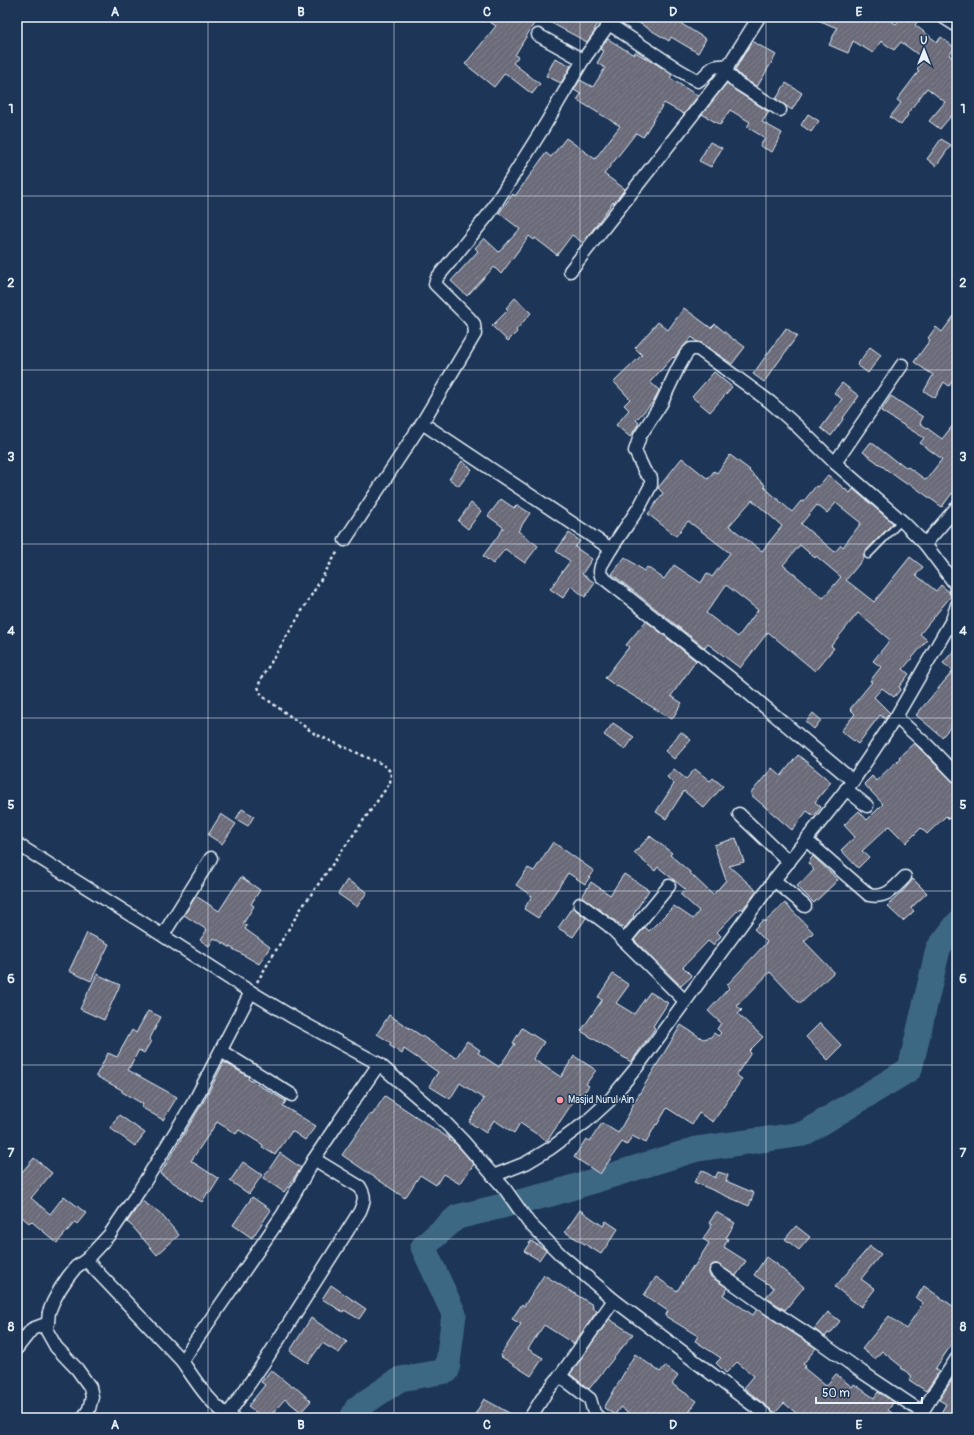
<svg xmlns="http://www.w3.org/2000/svg" width="974" height="1435" font-family="Pangolin,sans-serif">
<style>
.lines{fill:none;stroke-linecap:round;stroke-linejoin:round}
.river{stroke:#3d6884;stroke-width:25}
.building{fill:url(#building-hatch);stroke:#e8f1f8;fill-rule:evenodd}
.service-casing{stroke:#e8f1f8;stroke-width:9}
.minor-casing{stroke:#e8f1f8;stroke-width:15}
.path{stroke:#e8f1f8;stroke-width:2.5;stroke-dasharray:3 3;stroke-linecap:butt}
.service{stroke:#1d3557;stroke-width:6}
.minor{stroke:#1d3557;stroke-width:12}
.grid{fill:none;stroke:#e8f1f8;stroke-width:1;stroke-opacity:0.55}
.poi-dot{fill:#ff9aa2;stroke:#1d3557;stroke-width:1.5}
.labels{text-anchor:middle;dominant-baseline:central;stroke-width:3;stroke-linejoin:round;paint-order:stroke}
.poi-label{font-size:10px;fill:#e8f1f8;stroke:#1d3557;text-anchor:start}
.neatline{fill:none;stroke:#e8f1f8;stroke-width:1.5}
.grid-label{font-size:13px;text-anchor:middle;font-weight:bold;fill:#e8f1f8}
</style>
<defs>
<pattern id="building-hatch" width="6" height="6" patternUnits="userSpaceOnUse"><rect width="6" height="6" fill="#6a6a79"/><path d="M-1 1l2-2M0 6l6-6M5 7l2-2" fill="none" stroke="#7f808d"/></pattern>
</defs>
<rect width="100%" height="100%" fill="#1d3557"/>
<filter id="ink" filterUnits="userSpaceOnUse"><feTurbulence type="fractalNoise" baseFrequency=".025" numOctaves="2"/><feDisplacementMap in="SourceGraphic" scale="8" xChannelSelector="R" yChannelSelector="G"/><feConvolveMatrix kernelMatrix="1 2 1 2 8 2 1 2 1" color-interpolation-filters="sRGB"/></filter>
<g filter="url(#ink)">
<g class="lines">
<!-- river -->
<path class="river" d="M352,1418l5,-10 43,-29 47,-8 7,-57 -31,-67 34,-30 94,-23 146,-45 106,-15 107,-65 28,-120 19,-25"/>
</g>
<!-- building -->
<g class="building">
<path d="M482,17h56l-23,38 3,2 -5,6 27,21 -8,10 -27,-21 -11,14 -29,-23 31,-38z"/>
<path d="M540,17h62l-8,13 1,1 -8,11z"/>
<path d="M629,17h55l-4,6 26,16 -8,14 -27,-16 -2,4z"/>
<path d="M811,17h74l11,7 6,-7h8l7,5 -2,3 22,17 4,-5 14,11 -6,7 8,6v50l-1,-1 -16,19 -11,-8 16,-19 -18,-14 -20,26 1,1 -7,10 -11,-8 11,-14 -4,-3 22,-29 -2,-2 7,-10 -23,-17 -7,8 -13,-9 -8,12 -20,-12 -5,12 -19,-8 8,-17z"/>
<path d="M608,39l26,16 1,-3 23,13 14,10 -2,3 28,18 -14,18 -20,-11 -21,34 -7,-4 -32,41 21,15 -11,14 -1,-1 -30,41 -11,-8 -15,20 -22,-17 -1,2 -5,-4 -28,38 -7,-7 -27,29 -16,-15 27,-30 -3,-3 9,-10 15,14 21,-23 -21,-16 14,-19 2,2 31,-43 5,4 15,-19 29,21 25,-33 -43,-26 4,-6 -7,-4 6,-10 13,7 12,-19 -8,-5 7,-12 -4,-2z"/>
<path d="M752,41l24,14 -19,32 -15,-10 -7,-7z"/>
<path d="M555,58l16,8 -10,17 -15,-7z"/>
<path d="M727,83l6,6 36,23 -7,10 20,11 -10,19 -12,-6 5,-8 -18,-11 3,-5 -20,-12 -10,15 -18,-11z"/>
<path d="M786,83l16,10 -10,17 -16,-11z"/>
<path d="M808,114l11,7 -8,11 -10,-7z"/>
<path d="M941,139l10,6 -15,21 -9,-7z"/>
<path d="M710,142l12,6 -11,19 -12,-6z"/>
<path d="M515,298l16,15 -15,17 1,2 -9,9 -16,-15 16,-16 -2,-2z"/>
<path d="M684,308l27,20 4,-4 19,16v-1l11,8 -13,17 -30,-21 -5,-1 -5,-5 -11,12 -7,9 -1,-1 -23,25 9,8 -5,11 -18,19 3,3 -9,14 -14,-12 13,-15 -5,-5 6,-6 -16,-17 28,-27 -7,-7 23,-26 10,8z"/>
<path d="M957,312v63l-8,11 -5,-4 -9,16 -11,-7 9,-16 -19,-13 16,-22 -2,-2 8,-11 6,5z"/>
<path d="M786,328l11,8 -33,46 -11,-8z"/>
<path d="M870,347l11,8 -13,18 -11,-8z"/>
<path d="M714,372l18,15 -22,25 -18,-15z"/>
<path d="M842,383l17,13 -16,22h1l-13,18 -10,-8 21,-29 -8,-6z"/>
<path d="M891,396l32,21 -3,6 22,16 15,-19v77l-5,-4 -10,14 -33,-24 -1,2 -10,-7 -35,-26 8,-10 27,21 1,-1 8,6 1,-1 18,13 16,-21 -22,-16 4,-5 -43,-27z"/>
<path d="M730,455l20,15 -1,1 16,14 -1,2 28,25 9,-11 2,1 13,-16 2,1 10,-12 22,18 3,-4 40,34 -28,29 -1,2v4l-18,22 28,22 36,-45 13,10 -7,8 20,16 5,-6 8,7 2,4 -31,38 7,6 -24,29 6,5 -10,13 2,2 -7,8 -12,-9 -8,9 16,16 -5,6 -5,-4 -22,29 -17,-13 14,-17 -5,-5 22,-27 -2,-1 11,-14 -8,-6 17,-21 -32,-27 -27,33 3,2 -19,23 -47,-39 -28,36 -32,-24 -3,4 -93,-74 13,-17 19,14 3,-4 17,12 10,-14 27,18 6,-10 5,4 18,-24 -42,-32 -12,15 -28,-22 15,-21 -5,-5 24,-30 26,21 6,-8 3,2zM752,500l30,26 -20,25 -33,-25zM836,503l25,20 -18,24 -2,-2 -6,7 -34,-28 16,-19 10,8zM800,545l15,13 1,-2 25,21 -18,21 -40,-33zM726,585l32,25 -20,27 -32,-24z"/>
<path d="M462,461l10,8 -13,17 -10,-7z"/>
<path d="M501,499l13,9 3,-3 13,8 -12,18 20,15 -13,17 -20,-14 -12,15 -10,-8 20,-27v-2l-15,-11z"/>
<path d="M471,503l10,8 -13,18 -10,-8z"/>
<path d="M569,533l11,8 -5,6 17,12 -10,15 13,9 -10,14 -14,-11 -8,12 -13,-9 20,-28 -14,-10z"/>
<path d="M646,621l50,40 -25,35 11,7 -10,16 -55,-33v1l-12,-9 24,-31 -3,-2z"/>
<path d="M957,647v72l-15,18 -26,-22 37,-44 -10,-8z"/>
<path d="M813,713l8,7 -7,9 -8,-7z"/>
<path d="M613,723l21,14 -9,13 -21,-15z"/>
<path d="M681,732l10,8 -17,19 -9,-8z"/>
<path d="M914,743l38,38 5,2v28l-8,8 -3,-3 -19,18 -6,-6 -15,15 -17,-17 -27,25 7,6 -11,11 -17,-18 14,-13 -11,-12 15,-14 8,9 16,-16 -19,-20 8,-8 4,5 24,-23 -1,-1z"/>
<path d="M798,755l33,27 -16,20 6,5 -7,9 -7,-5 -15,19 -42,-36 22,-26 9,8z"/>
<path d="M674,769l12,10 9,-10 15,12 3,-3 10,8 -19,22 -20,-17 -18,28 -10,-7 18,-28 -7,-7z"/>
<path d="M242,809l12,7 -6,10 -12,-7z"/>
<path d="M221,814l15,10 -14,20 -14,-9z"/>
<path d="M650,836l22,17 -2,2 20,17v1l23,22 13,-15 -12,-35 22,-7 8,24 -15,4 28,25 -15,19 -2,-2 -23,24 4,4 -8,9 -5,-4 -25,26 9,9 -11,10 -47,-46 11,-13 4,4 25,-25 19,13 6,-8 -19,-17 5,-5 -27,-22 -3,4 -21,-18z"/>
<path d="M553,842l41,29 -9,13 -17,-11 -30,45 -14,-9 8,-13 -16,-11 12,-17 6,3z"/>
<path d="M813,856l25,24 -24,23 -17,-17 17,-16 -6,-7z"/>
<path d="M624,874l25,16 -16,25 1,1 -9,12 -43,-31 9,-15 19,13z"/>
<path d="M241,877l19,13 -9,14 3,2 -11,18 4,2 -2,3 25,18 -11,17 -45,-26 -5,8 -9,-6 7,-10 -23,-15 12,-19 23,15z"/>
<path d="M913,879l14,14 -16,15 3,3 -11,10 -16,-15 16,-15z"/>
<path d="M347,880l20,12 -10,15 -19,-13z"/>
<path d="M785,903l27,28 1,2 -9,8 30,31 -34,32 -30,-32 -33,34 5,4 -4,4 25,23 -14,14 2,2 -15,22 6,4 -29,43 -14,-9 -7,11 -25,-16 -10,17 -1,-1 -10,19 -14,-7 -5,9 -5,-3 -22,32 -26,-17 12,-18 4,2 12,-18 16,10 13,-23 -1,-1 51,-84 22,14 8,-2 3,-4 4,3 3,-3 -4,-4 4,-6 -13,-12 21,-23 -2,-3 40,-43 -13,-13 8,-8h4z"/>
<path d="M573,906l3,4 10,8 -13,19 -15,-9z"/>
<path d="M87,933l22,11 -18,37 -22,-10z"/>
<path d="M97,974l23,11 -16,35 -24,-11z"/>
<path d="M613,974l16,11 -13,18 18,11 16,-22 18,11 -15,23 2,2 -24,34 -50,-31 21,-31 -4,-3z"/>
<path d="M148,1011l13,6 -12,23 2,1 -7,12 -5,-3 -11,20 49,27 -14,23 -22,-13 2,-3 -21,-12v-2l-26,-14 12,-23 9,4 15,-27 4,3z"/>
<path d="M389,1015l67,43 11,-17 13,9 -2,3 21,14 16,-23 -2,-1 9,-15 22,14 -11,17 28,18 13,-21 22,14 -10,14 3,2 -7,9 -3,-2 -32,48 -27,-18 -6,10 -20,-13 -8,13 -17,-11 15,-23 -24,-16 -10,16 -21,-13 9,-14 -34,-23 -2,5 -13,-9 2,-2 -14,-9z"/>
<path d="M820,1023l22,23 -14,14 -22,-23z"/>
<path d="M224,1062l25,15 -1,2 38,22 -3,5 33,20 -11,14 -13,-9 -17,24 -13,-8 1,-2 -24,-15 -3,4 -19,-12 -26,39 28,18 -9,14 -2,-1 -6,10 -15,-9 1,-1 -28,-18 45,-75z"/>
<path d="M385,1096l65,43 -1,1 6,3 19,21 -14,20 -17,-10 -7,11 -16,-10 -15,23 -63,-43 28,-41 2,1z"/>
<path d="M119,1115l26,18 -10,13 -25,-18z"/>
<path d="M280,1153l21,15 -17,24 -21,-14z"/>
<path d="M34,1158l18,15 -21,25 19,16 14,-18 22,17 -9,11 -2,-2 -18,21 -26,-22 -2,2 -12,-10v-35z"/>
<path d="M243,1162l19,13 -13,19 -19,-13z"/>
<path d="M702,1170l13,8 3,-6 10,3 -2,6 28,12 -5,13 -55,-24z"/>
<path d="M252,1197l19,13 -19,28 -19,-13z"/>
<path d="M142,1201l17,11 20,23 -22,20 -25,-29 -5,-4z"/>
<path d="M580,1210l23,16 3,-5 12,8 -17,25 -36,-22z"/>
<path d="M716,1212l19,11 -9,15 2,1 -4,8 22,14 -10,15 -19,-12h-4l-3,3 -1,7 2,3 17,11 -5,7 30,20 4,-6 59,39 -13,16 3,2 -2,2 22,18 10,-12 16,13 2,-3 20,14 4,-6 16,10 -6,8 11,8h-97l-18,-15 -9,10 -31,-25 10,-12 -17,-14 -11,11 -10,-10 5,-5 -26,-17 3,-5 -33,-20 3,-5 -24,-16 12,-18 21,14 16,-25 1,1 15,-24 -6,-4 9,-14 -3,-2z"/>
<path d="M796,1226l14,11 -11,13 -14,-11z"/>
<path d="M531,1241l15,9 -7,10 -15,-9z"/>
<path d="M870,1246l11,8 -20,25 14,10 -14,18 -26,-20z"/>
<path d="M766,1257l11,7v1l27,22 -19,23 -19,-13 8,-9 -20,-13z"/>
<path d="M544,1275l49,30 -1,3 5,3 -23,33 -30,-19 -16,24 15,9 -12,18 -31,-20 21,-32 -9,-5 10,-15 2,2z"/>
<path d="M331,1285l35,24 -7,10 -15,-9 -1,2 -21,-13z"/>
<path d="M924,1286l33,23v27l-22,33 4,3 -13,19 -17,-11 3,-4 -11,-8 1,-1 -20,-16 -7,8 -13,-10 27,-33 17,13 17,-26 -7,-5z"/>
<path d="M828,1312l12,9 -10,13 -2,-1 -3,4 -11,-8z"/>
<path d="M311,1318l36,24 -8,11 -17,-10 -14,20 -18,-12z"/>
<path d="M609,1319l24,15 -44,55 -19,-15z"/>
<path d="M635,1354l25,18 5,-6 13,10 -6,8 25,17 -12,17h-50l-15,-11 -5,8 -11,-7z"/>
<path d="M271,1370l21,17 1,-2 18,16 -10,11 -16,-13 -17,19h-5l-15,-12 17,-21 -4,-3z"/>
<path d="M952,1380l5,3v35h-19l8,-14 -7,-4z"/>
<path d="M484,1399l34,19h-45z"/>
</g>
<g class="lines">
<defs>
<path id="service" d="M868,555l33,-34"/>
<g id="minor">
<path d="M759,17l-31,49 -1,7 10,10 43,27"/>
<path d="M943,17l14,9"/>
<path d="M609,24l70,46 19,11c14,-9 9,-17 30,-15"/>
<path d="M538,35l45,25"/>
<path d="M570,271l157,-200"/>
<path d="M422,423l189,126"/>
<path d="M835,463l67,-98"/>
<path d="M345,540l77,-117 53,-89 -1,-10 -6,-7 -33,-33 2,-6 52,-64 56,-89 38,-65 31,-43"/>
<path d="M925,544l32,-37"/>
<path d="M896,717l32,29 29,30"/>
<path d="M853,781l-119,-100 -133,-105 -1,-5 1,-5 10,-17 29,-43 11,-21v-7l-6,-6 -10,-21 5,-15 21,-32 17,-36 8,-14 5,-5h7l72,53 27,24 38,37 69,60 21,21 30,40 2,8"/>
<path d="M846,789l21,17"/>
<path d="M739,814l50,48"/>
<path d="M806,840l63,55c17,4 25,-7 36,-18"/>
<path d="M17,844l123,77 101,65 53,32 85,46 56,48 28,29 42,48 24,34 32,32 53,45 156,118"/>
<path d="M774,880l31,26"/>
<path d="M580,904l28,21 77,76"/>
<path d="M163,935l48,-77"/>
<path d="M624,941l45,-55"/>
<path d="M221,1051l71,44"/>
<path d="M493,1176l33,-13 25,-15 35,-26 23,-21 28,-34 137,-187 79,-99 43,-64 56,-97 5,-15"/>
<path d="M86,1260l96,101"/>
<path d="M716,1271l55,39 46,30 45,32 60,40"/>
<path d="M17,1348l15,-19 16,-6"/>
<path d="M560,1376l30,23 4,14 5,5"/>
<path d="M227,1416l40,-58 93,-147c4,-10 6,-14 0,-24l-46,-28"/>
<path d="M83,1418l6,-9 3,-12 -2,-10 -13,-18 -21,-22 -9,-16 2,-19 4,-10 7,-13 8,-12 8,-10 10,-7 24,-26 29,-43 56,-91 56,-108"/>
<path d="M233,1418c-21,-10 -38,-38 -51,-57l101,-147 31,-55 24,-36 41,-59"/>
<path d="M530,1418l15,-24 15,-18 54,-76"/>
<path d="M918,1418l39,-60"/>
</g>
</defs>
<!-- service casing -->
<use href="#service" class="service-casing"/>
<!-- minor casing -->
<use href="#minor" class="minor-casing"/>
<!-- path -->
<path class="path" d="M257,982l43,-72 90,-127 1,-11 -9,-8 -67,-30 -53,-38 -4,-9 3,-8 77,-128"/>
<!-- service -->
<use href="#service" class="service"/>
<!-- minor -->
<use href="#minor" class="minor"/>
</g>
</g>
<!-- grid -->
<path class="grid" d="M208,17v1401M394,17v1401M580,17v1401M766,17v1401M17,196h940M17,370h940M17,544h940M17,718h940M17,891h940M17,1065h940M17,1239h940"/>
<!-- markers -->
<circle class="poi-dot" cx="560" cy="1100" r="4"/>
<g class="labels">
<!-- poi labels -->
<g class="poi-label">
<text x="568" y="1100">Masjid Nurul Ain</text>
</g>
</g>
<!-- margin -->
<rect width="974" height="1435" fill="none" stroke="#1d3557" stroke-width="44"/>
<!-- north arrow -->
<g transform="translate(924 50)" stroke="#1d3557" stroke-width="3" paint-order="stroke">
<path d="M0-3L7 15L0 10L-7 15Z" fill="#e8f1f8"/>
<text y="-6" font-size="11" font-weight="bold" text-anchor="middle" fill="#e8f1f8">U</text>
</g>
<!-- scale -->
<path d="M816 1397v6h106v-6" fill="none" stroke="#e8f1f8" stroke-width="2"/>
<text x="822" y="1397" font-size="12" fill="#e8f1f8" stroke="#1d3557" stroke-width="3" paint-order="stroke">50 m</text>
<rect x="22" y="22" width="930" height="1391" class="neatline"/>
<g class="grid-label">
<text x="115" y="16">A</text>
<text x="301" y="16">B</text>
<text x="487" y="16">C</text>
<text x="673" y="16">D</text>
<text x="859" y="16">E</text>
<text x="11" y="113">1</text>
<text x="963" y="113">1</text>
<text x="11" y="287">2</text>
<text x="963" y="287">2</text>
<text x="11" y="461">3</text>
<text x="963" y="461">3</text>
<text x="11" y="635">4</text>
<text x="963" y="635">4</text>
<text x="11" y="809">5</text>
<text x="963" y="809">5</text>
<text x="11" y="983">6</text>
<text x="963" y="983">6</text>
<text x="11" y="1157">7</text>
<text x="963" y="1157">7</text>
<text x="11" y="1331">8</text>
<text x="963" y="1331">8</text>
<text x="115" y="1429">A</text>
<text x="301" y="1429">B</text>
<text x="487" y="1429">C</text>
<text x="673" y="1429">D</text>
<text x="859" y="1429">E</text>
</g>
</svg>
